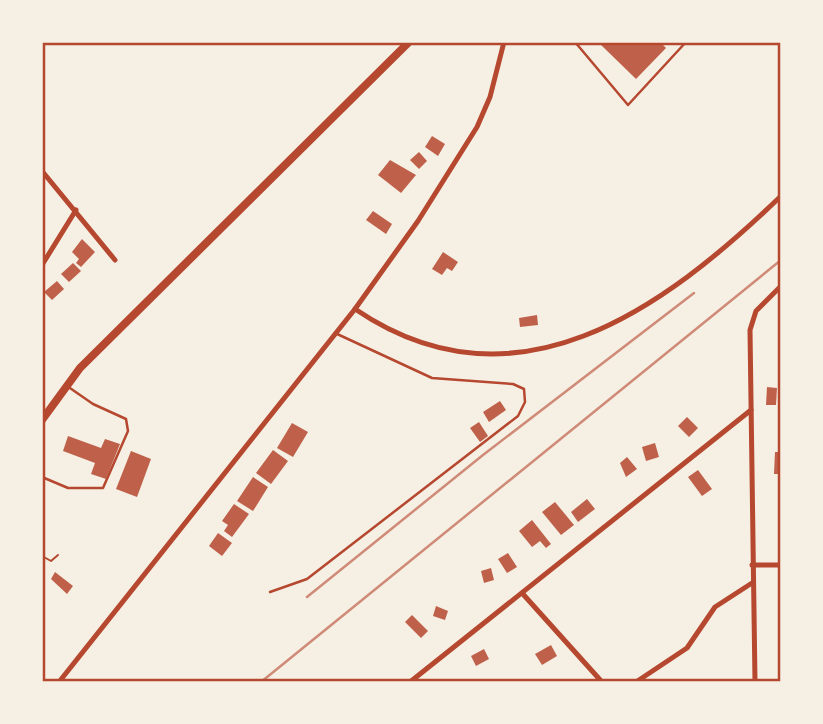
<svg xmlns="http://www.w3.org/2000/svg" width="823" height="724" font-family="'Zilla Slab',serif">
<style>
.building{fill:#bf614a}
.lines{fill:none;stroke-linecap:round;stroke-linejoin:round}
.path{stroke:#b5482f;stroke-width:2}
.service{stroke:#b5482f;stroke-width:2.5}
.minor{stroke:#b5482f;stroke-width:5}
.primary{stroke:#b5482f;stroke-width:8}
.rail{stroke:#cf8b77;stroke-width:2.5}
.neatline{fill:none;stroke:#b5482f;stroke-width:2.5}
</style>
<rect width="100%" height="100%" fill="#f6efe4"/>
<!-- building -->
<g class="building">
<path d="M598,42h62l6,6 -30,31z"/>
<path d="M432,136l13,8 -7,12 -13,-9z"/>
<path d="M419,152l8,9 -8,8 -9,-9z"/>
<path d="M390,160l26,15 -15,18 -23,-18z"/>
<path d="M373,211l19,13 -6,10 -20,-14z"/>
<path d="M82,239l13,13 -14,15 -5,-4 3,-4 -7,-7z"/>
<path d="M443,252l15,10 -6,9 -5,-3 -5,7 -10,-6z"/>
<path d="M73,263l8,8 -12,11 -8,-8z"/>
<path d="M57,281l7,8 -12,11 -8,-8z"/>
<path d="M537,315l1,10 -18,2 -1,-9z"/>
<path d="M767,387l10,1 -1,17h-10z"/>
<path d="M500,401l6,9 -17,12 -6,-10z"/>
<path d="M687,417l11,11 -9,9 -11,-11z"/>
<path d="M479,422l9,14 -8,6 -10,-14z"/>
<path d="M292,423l16,9 -15,25 -16,-9z"/>
<path d="M68,436l33,12 4,-9 15,5 -14,35 -15,-5 4,-11 -32,-12z"/>
<path d="M655,443l4,14 -13,4 -4,-14z"/>
<path d="M273,450l15,11 -17,23 -15,-11z"/>
<path d="M131,451l20,8 -14,38 -21,-8z"/>
<path d="M775,452h6v22h-7z"/>
<path d="M627,457l10,12 -11,8 -6,-14z"/>
<path d="M698,470l14,19 -10,7 -14,-19z"/>
<path d="M253,477l15,10 -15,24 -16,-10z"/>
<path d="M587,499l8,10 -17,13 -7,-10z"/>
<path d="M555,502l19,23 -13,10 -19,-23z"/>
<path d="M234,504l15,10 -17,23 -8,-6 4,-6 -6,-4z"/>
<path d="M532,520l19,24 -5,4 -6,-7 -8,6 -13,-16z"/>
<path d="M218,533l14,10 -10,13 -13,-10z"/>
<path d="M508,553l9,14 -10,6 -9,-14z"/>
<path d="M491,568l3,12 -10,3 -3,-12z"/>
<path d="M55,572l18,14 -6,8 -16,-15z"/>
<path d="M436,606l12,5 -3,9 -12,-4z"/>
<path d="M412,615l16,16 -7,7 -16,-16z"/>
<path d="M551,645l6,11 -15,9 -7,-11z"/>
<path d="M484,649l5,10 -13,7 -5,-10z"/>
</g>
<g class="lines">
<!-- path -->
<path class="path" d="M42,556l9,5 7,-6"/>
<!-- service -->
<g class="service">
<path d="M575,42l53,63 58,-63"/>
<path d="M42,477l26,11h35l25,-57 -2,-12 -33,-15 -26,-18"/>
<path d="M270,592l37,-13 211,-163 7,-14 -1,-13 -11,-5 -81,-6 -97,-45"/>
</g>
<!-- minor -->
<g class="minor">
<path d="M42,171l73,89"/>
<path d="M42,265l34,-55"/>
<path d="M355,309c160,109 309,0 426,-113"/>
<path d="M752,565h29"/>
<path d="M522,593l80,89"/>
<path d="M59,682l296,-373 63,-88 59,-94 13,-30 14,-55"/>
<path d="M410,682l341,-272"/>
<path d="M636,682l51,-34 28,-41 37,-24"/>
<path d="M755,682l-5,-352 6,-19 25,-25"/>
</g>
<!-- primary -->
<path class="primary" d="M42,420l38,-52 329,-326"/>
<!-- rail -->
<g class="rail">
<path d="M307,597l176,-142 211,-162"/>
<path d="M261,682l520,-422"/>
</g>
</g>
<!-- border -->
<rect width="823" height="724" fill="none" stroke="#f6efe4" stroke-width="88"/>
<rect x="44" y="44" width="735" height="636" class="neatline"/>
</svg>
